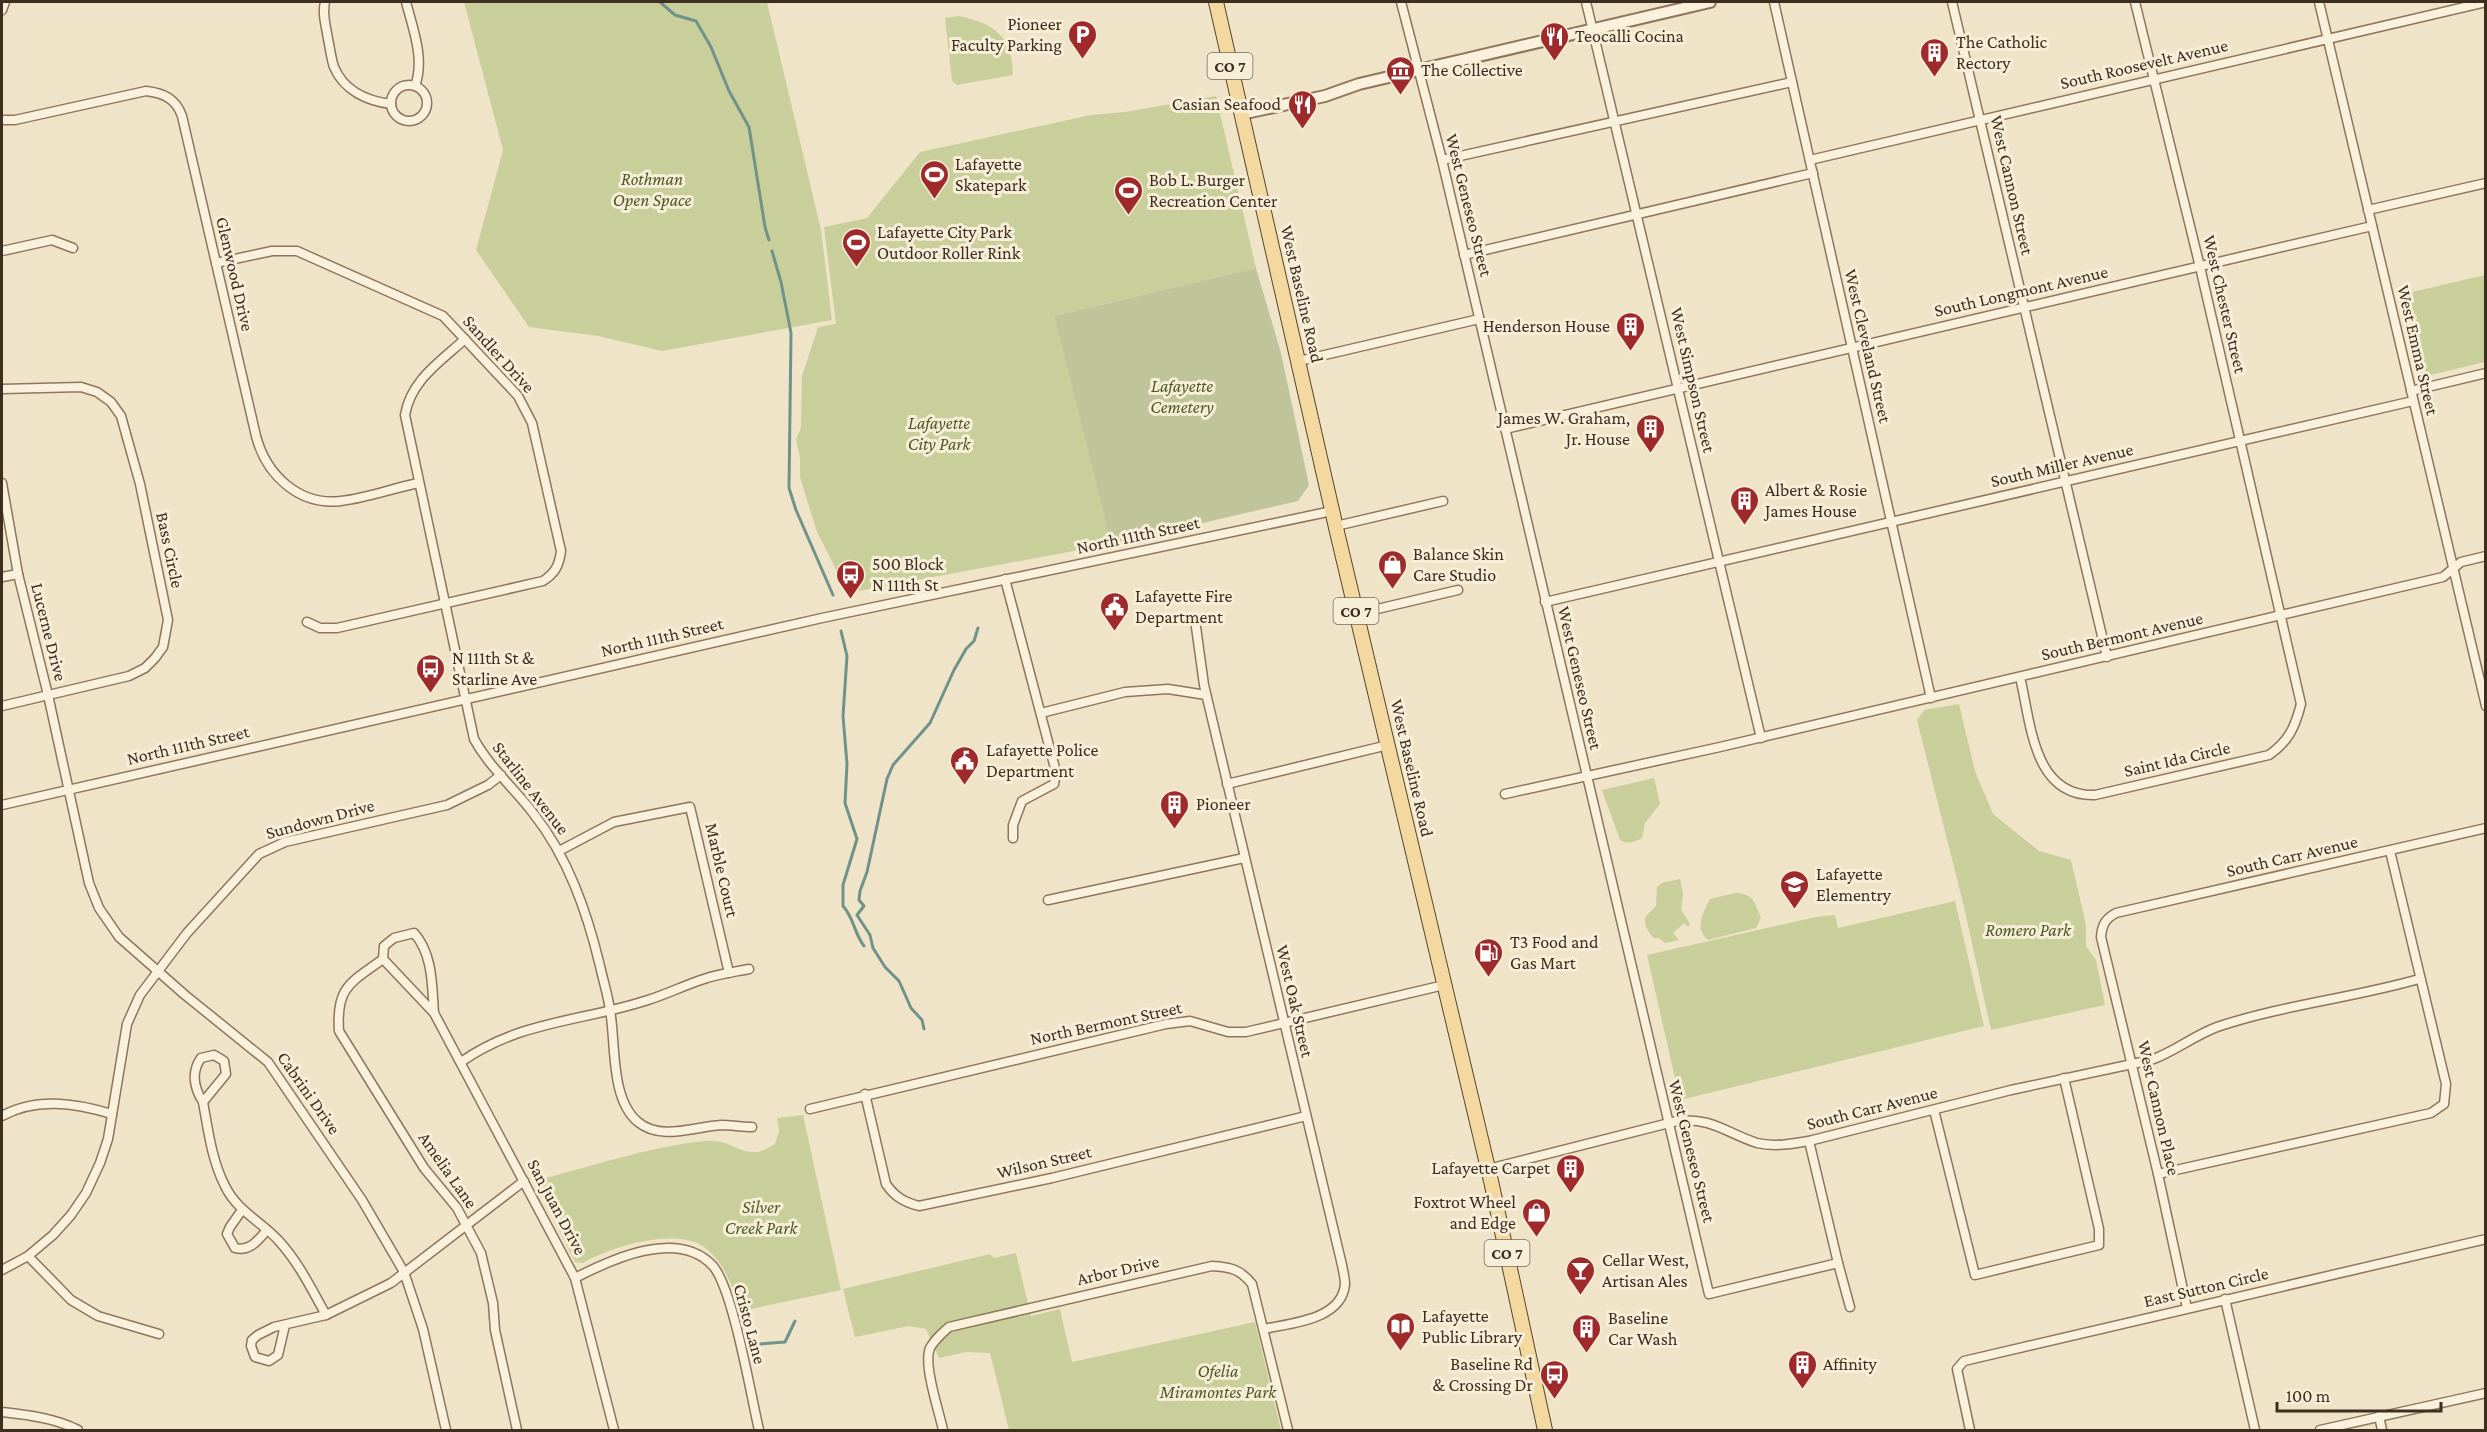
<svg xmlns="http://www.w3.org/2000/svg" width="2487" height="1432" font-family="'Crimson Pro',serif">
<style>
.green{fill:#c9cf9b}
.cemetery{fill:#bfc49a}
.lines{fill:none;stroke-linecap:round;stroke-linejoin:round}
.stream{stroke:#6f938a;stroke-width:3}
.minor-casing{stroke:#8d765c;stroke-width:11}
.tertiary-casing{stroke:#8d765c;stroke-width:14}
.primary-casing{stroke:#5b4430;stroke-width:16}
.minor{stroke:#faf1dc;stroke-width:8}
.tertiary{stroke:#faf1dc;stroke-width:10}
.primary{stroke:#f3d9a0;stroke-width:14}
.labels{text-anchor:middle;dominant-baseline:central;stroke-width:6;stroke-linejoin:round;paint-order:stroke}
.shield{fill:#f7eed8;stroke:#756857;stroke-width:1.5}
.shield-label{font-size:16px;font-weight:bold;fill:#3d2e20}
.poi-label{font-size:18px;fill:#3d2e20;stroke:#f7eed8;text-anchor:start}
.street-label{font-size:18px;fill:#3d2e20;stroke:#f7eed8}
.park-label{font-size:18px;font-style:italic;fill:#4d5a26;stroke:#f7eed8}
</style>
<rect width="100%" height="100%" fill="#f0e4c8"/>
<!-- green -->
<g class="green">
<path d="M464,2h303l54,228 11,90 -170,31 -64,-15 -69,-9 -53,-77 27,-100z"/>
<path d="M959,16c36,8 53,20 54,59l-56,10 -5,-4 -7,-63z"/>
<path d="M1216,96l40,172 -202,48 57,228 -263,49 -31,-61 -17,-55v-19l-4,-18 5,-13 1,-51 16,-49 18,-3 -12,-97 43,-9 53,-66 171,-37 34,-3z"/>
<path d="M2485,275v87l-67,16 -19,-83z"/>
<path d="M1959,704l16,67 18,43 46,37 32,9 15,65v21l10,14 9,45 -114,25 -27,-123 -47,-187 7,-10z"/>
<path d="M1654,778l6,26 -15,19 -3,15c-7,4 -15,7 -22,2l-18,-50z"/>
<path d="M1680,879l3,16 -2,15 9,14 -2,3 -4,-4 -11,10 6,7 -14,3 -6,-5h-5c-6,-6 -10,-13 -9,-21l11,-11 1,-19 5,-4z"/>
<path d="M1735,893c18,0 20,10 26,25l-5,10 -48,12c-14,-12 -5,-27 2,-41z"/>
<path d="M1955,901l29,125 -304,74 -33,-145 169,-38 19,-2 3,13z"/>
<path d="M803,1115l38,175 -100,21c-7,-21 -17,-50 -37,-64 -29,-20 -93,0 -121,16l-8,-1 -41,-81c56,-14 114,-34 171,-40 31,-3 39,24 70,3l4,-13 -2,-13z"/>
<path d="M1016,1253l15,63 29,-7 12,53 183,-40 26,108h-272l-19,-77 -24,-1 -27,6 -13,-29 -17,-3 -54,11 -12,-48 147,-35 4,4z"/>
</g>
<!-- cemetery -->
<path class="cemetery" d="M1256,268l25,85 28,132 -11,16 -187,43 -57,-228z"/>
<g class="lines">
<!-- stream -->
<g class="stream">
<path d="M660,2l15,13 21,6 15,26 18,44 20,36 16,100 4,13"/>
<path d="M772,251l9,31 10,51 -2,155 7,22 37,85"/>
<path d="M841,631l6,25 -4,60 4,48 -2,39 12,36 -14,46v21c11,12 11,27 21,40"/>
<path d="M924,1029l-2,-9 -11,-12 -12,-27 -14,-14 -12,-19 -3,-13 -13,-20 7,-9 -5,-6 1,-9 7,-19 20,-93 6,-14 37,-42 24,-53 12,-21 8,-8 4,-13"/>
<path d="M760,1344l25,-2 10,-21"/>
</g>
<defs>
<g id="minor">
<path d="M325,2c-3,12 1,24 3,37 2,9 3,19 6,28 10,24 34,34 57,37"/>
<path d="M406,2c7,27 19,57 9,84"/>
<path d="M1401,2l41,158 267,1134 129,-31 12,44"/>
<path d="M1586,2l175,736"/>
<path d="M1774,2l157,696"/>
<path d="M1952,2l155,655"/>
<path d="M2319,2l167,704"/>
<path d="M2,10l3,-8"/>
<circle cx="409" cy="103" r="18"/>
<path d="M2,120h13l131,-29c18,2 30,8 36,25l74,320c10,38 42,70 85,65 26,-3 52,-13 78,-18"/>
<path d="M1442,160l350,-78"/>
<path d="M1810,160l676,-158"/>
<path d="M2368,210l118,-27"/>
<path d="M2,251l50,-11 21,8"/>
<path d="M1464,255l349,-82"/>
<path d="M216,263l56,-12h25l146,65 75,80 14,27 29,128c-2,15 -6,22 -18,30l-206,47h-17l-13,-6"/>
<path d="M465,339c-25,23 -54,41 -60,76l69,324c16,29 40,49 59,74 35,44 54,99 67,153 3,14 8,29 10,44 6,33 0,89 28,112 23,19 55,5 83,3 10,0 21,2 31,2"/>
<path d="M1299,361l180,-42"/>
<path d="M2,389l79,-2 16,5 14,10 10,14 19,68 28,136 -5,27 -8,11 -10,10 -16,8 -127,30"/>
<path d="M2411,391l75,-18"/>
<path d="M1505,429l867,-203"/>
<path d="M2,483l16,91 30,121 41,188 10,25 20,29 66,58 83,67 94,138 42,72 19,57 23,101"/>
<path d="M1336,526l107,-25"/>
<path d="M2,577l16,-3"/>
<path d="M1005,579l51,193 -2,12 -32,17 -9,24v13"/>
<path d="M1545,602l868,-201"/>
<path d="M1356,614l102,-24"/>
<path d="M1196,627l8,58 138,580c1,6 3,13 3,19 -3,36 -54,39 -81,45"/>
<path d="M2020,677c11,46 13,120 75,118l174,-40c20,-14 26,-28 32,-51l-101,-437 -65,-265"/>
<path d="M1041,713l84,-21 43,-3 38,6"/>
<path d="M1227,784l161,-39"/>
<path d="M1505,794l215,-47 723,-170 18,-15 25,-6"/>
<path d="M2,805l820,-187 510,-107"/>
<path d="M559,851l55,-29 76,-15 39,166"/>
<path d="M1048,900l196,-42"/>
<path d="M383,959c-33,24 -47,28 -44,72l85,137 33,40 24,45 12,50 2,27 22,100"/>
<path d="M434,1013c-2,-27 -1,-59 -20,-80l-20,5 -10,8 -1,13 51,54 141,265 39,152"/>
<path d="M461,1062c60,-42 120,-40 187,-62 19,-6 37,-15 56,-21 14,-5 30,-7 45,-10"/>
<path d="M865,1094l21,90c9,13 18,18 33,22l133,-28 254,-62"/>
<path d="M203,1102c-9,-14 -12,-30 -2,-44l13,-3 10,6 2,13 -23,28c5,28 9,59 22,84 12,25 37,36 54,55 20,22 33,49 47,74"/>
<path d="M810,1109l356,-85 24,-3 38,11h18l198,-47"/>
<path d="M1934,1110l41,165 124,-30v-16l-35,-151"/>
<path d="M2,1116c34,-19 73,-13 110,-2"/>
<path d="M1809,1141l29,122"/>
<path d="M1488,1169l189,-48c35,-4 49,12 80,22 17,4 35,1 52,-2l202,-51 140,-30c23,-8 42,-24 66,-33 65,-22 136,-29 202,-48"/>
<path d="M2158,1174l273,-61 13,-9 2,-20 -56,-233"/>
<path d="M242,1210l-12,17 -3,7 8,14c15,4 23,-8 32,-18"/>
<path d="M28,1256l43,44 27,16 61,18"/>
<path d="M2,1270l26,-14 25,-21 18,-20 15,-22 14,-30 8,-24 19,-115 13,-29 47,-62 72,-79 26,-12 162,-37 41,-20 13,-10"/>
<path d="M575,1278c37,-19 103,-50 138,-12 20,23 38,130 46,164"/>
<path d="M2225,1299l30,131"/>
<path d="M2187,1308l-29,-134 -57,-237c1,-12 4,-18 15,-24l370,-85"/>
<path d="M285,1325l-7,30 -9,6 -14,-4 -4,-11 1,-6 6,-5 16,-8 52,-12 65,-32 133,-102"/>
<path d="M2,1412c25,3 53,6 76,18"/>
<path d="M2379,1416l3,14"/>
<path d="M943,1430c-4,-19 -20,-65 -13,-82 5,-9 11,-14 19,-21l263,-61c18,1 28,3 40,18l36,146"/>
<path d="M1970,1430l-13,-61 7,-8 522,-122"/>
<path d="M2320,1430l166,-37"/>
</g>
<path id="tertiary" d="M1241,114l84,-18 34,-12 351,-82"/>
<path id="primary" d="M1216,2l121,530 154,649 54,249"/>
</defs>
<!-- minor casing -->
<use href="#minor" class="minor-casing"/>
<!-- tertiary casing -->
<use href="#tertiary" class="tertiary-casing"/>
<!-- primary casing -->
<use href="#primary" class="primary-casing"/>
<!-- minor -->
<use href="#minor" class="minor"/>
<!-- tertiary -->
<use href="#tertiary" class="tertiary"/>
<!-- primary -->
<use href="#primary" class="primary"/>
</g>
<!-- icons -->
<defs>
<symbol id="parking-pin" viewBox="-11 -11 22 30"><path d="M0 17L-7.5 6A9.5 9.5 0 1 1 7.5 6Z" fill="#9e2a2b" stroke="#f7eed8"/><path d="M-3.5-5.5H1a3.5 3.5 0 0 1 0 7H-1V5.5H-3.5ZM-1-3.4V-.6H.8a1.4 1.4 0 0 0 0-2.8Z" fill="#fff"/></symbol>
<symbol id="restaurant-pin" viewBox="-11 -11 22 30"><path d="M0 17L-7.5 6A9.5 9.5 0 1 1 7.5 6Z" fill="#9e2a2b" stroke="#f7eed8"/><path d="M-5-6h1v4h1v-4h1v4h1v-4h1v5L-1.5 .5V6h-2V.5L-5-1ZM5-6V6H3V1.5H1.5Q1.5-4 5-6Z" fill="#fff"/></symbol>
<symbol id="building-pin" viewBox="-11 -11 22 30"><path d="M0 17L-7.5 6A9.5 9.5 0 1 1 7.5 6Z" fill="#9e2a2b" stroke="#f7eed8"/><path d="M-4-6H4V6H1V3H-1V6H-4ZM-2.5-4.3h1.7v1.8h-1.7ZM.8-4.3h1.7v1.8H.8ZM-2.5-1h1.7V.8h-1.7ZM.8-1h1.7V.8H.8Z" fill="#fff"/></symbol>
<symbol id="museum-pin" viewBox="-11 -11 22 30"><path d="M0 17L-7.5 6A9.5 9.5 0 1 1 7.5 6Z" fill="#9e2a2b" stroke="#f7eed8"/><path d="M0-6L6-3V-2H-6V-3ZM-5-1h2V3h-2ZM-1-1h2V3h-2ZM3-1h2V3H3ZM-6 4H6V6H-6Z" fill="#fff"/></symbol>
<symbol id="stadium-pin" viewBox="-11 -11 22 30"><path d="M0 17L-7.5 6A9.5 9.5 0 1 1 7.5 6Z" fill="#9e2a2b" stroke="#f7eed8"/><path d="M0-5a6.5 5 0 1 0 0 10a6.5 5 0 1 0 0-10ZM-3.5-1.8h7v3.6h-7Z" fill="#fff"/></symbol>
<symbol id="shop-pin" viewBox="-11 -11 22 30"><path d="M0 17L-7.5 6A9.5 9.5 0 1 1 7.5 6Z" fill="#9e2a2b" stroke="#f7eed8"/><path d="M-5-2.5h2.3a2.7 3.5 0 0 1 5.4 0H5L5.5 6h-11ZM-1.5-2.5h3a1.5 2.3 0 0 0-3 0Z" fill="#fff"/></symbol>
<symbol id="bus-pin" viewBox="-11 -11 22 30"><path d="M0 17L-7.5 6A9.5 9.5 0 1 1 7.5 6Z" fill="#9e2a2b" stroke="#f7eed8"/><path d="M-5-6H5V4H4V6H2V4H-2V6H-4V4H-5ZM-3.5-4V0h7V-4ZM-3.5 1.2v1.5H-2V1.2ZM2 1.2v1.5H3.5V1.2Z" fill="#fff"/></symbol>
<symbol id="civic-pin" viewBox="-11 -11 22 30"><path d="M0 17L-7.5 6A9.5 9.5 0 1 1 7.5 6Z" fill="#9e2a2b" stroke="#f7eed8"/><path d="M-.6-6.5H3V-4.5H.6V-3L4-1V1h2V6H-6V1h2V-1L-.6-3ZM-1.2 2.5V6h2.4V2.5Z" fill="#fff"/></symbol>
<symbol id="school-pin" viewBox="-11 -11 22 30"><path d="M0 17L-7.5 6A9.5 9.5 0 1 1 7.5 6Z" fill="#9e2a2b" stroke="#f7eed8"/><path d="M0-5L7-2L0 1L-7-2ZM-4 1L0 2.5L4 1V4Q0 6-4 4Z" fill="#fff"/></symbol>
<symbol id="fuel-pin" viewBox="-11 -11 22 30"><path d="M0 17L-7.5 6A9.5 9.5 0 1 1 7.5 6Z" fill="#9e2a2b" stroke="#f7eed8"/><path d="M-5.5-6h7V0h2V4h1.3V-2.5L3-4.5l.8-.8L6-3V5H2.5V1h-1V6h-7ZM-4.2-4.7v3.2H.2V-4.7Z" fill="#fff"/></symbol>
<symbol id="bar-pin" viewBox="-11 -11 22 30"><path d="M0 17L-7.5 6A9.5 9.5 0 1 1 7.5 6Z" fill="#9e2a2b" stroke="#f7eed8"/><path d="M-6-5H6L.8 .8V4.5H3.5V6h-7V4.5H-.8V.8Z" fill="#fff"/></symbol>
<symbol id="library-pin" viewBox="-11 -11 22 30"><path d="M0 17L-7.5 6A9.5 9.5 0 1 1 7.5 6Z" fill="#9e2a2b" stroke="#f7eed8"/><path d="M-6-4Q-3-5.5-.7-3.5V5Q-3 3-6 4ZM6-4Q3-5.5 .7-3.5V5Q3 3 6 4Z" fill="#fff"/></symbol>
</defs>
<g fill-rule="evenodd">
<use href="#parking-pin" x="1066" y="18" width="33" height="45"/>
<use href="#restaurant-pin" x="1538" y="20" width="33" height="45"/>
<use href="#building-pin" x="1918" y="36" width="33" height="45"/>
<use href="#museum-pin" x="1384" y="54" width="33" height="45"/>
<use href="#restaurant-pin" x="1286" y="88" width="33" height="45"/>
<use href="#stadium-pin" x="918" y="158" width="33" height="45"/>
<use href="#stadium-pin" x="1112" y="174" width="33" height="45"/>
<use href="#stadium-pin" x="840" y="226" width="33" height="45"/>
<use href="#building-pin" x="1614" y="310" width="33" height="45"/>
<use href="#building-pin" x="1634" y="412" width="33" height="45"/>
<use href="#building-pin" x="1728" y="484" width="33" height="45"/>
<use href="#shop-pin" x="1376" y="548" width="33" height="45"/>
<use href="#bus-pin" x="834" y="558" width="33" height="45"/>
<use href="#civic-pin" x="1098" y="590" width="33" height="45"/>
<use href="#bus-pin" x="414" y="652" width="33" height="45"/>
<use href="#civic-pin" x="948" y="744" width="33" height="45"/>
<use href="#building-pin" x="1158" y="788" width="33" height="45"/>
<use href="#school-pin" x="1778" y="868" width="33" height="45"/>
<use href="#fuel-pin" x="1472" y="936" width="33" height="45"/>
<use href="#building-pin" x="1554" y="1152" width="33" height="45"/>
<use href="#shop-pin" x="1520" y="1196" width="33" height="45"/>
<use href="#bar-pin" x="1564" y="1254" width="33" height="45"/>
<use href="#library-pin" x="1384" y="1310" width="33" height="45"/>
<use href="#building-pin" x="1570" y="1312" width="33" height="45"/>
<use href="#building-pin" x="1786" y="1348" width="33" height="45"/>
<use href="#bus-pin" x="1538" y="1358" width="33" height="45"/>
</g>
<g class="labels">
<!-- shield labels -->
<g class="shield">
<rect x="1207.5" y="53" width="45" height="26" rx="4.5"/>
<rect x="1333.5" y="598" width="45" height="26" rx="4.5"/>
<rect x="1484.5" y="1240" width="45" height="26" rx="4.5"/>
</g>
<g class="shield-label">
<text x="1230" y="66">CO 7</text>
<text x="1356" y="611">CO 7</text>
<text x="1507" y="1253">CO 7</text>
</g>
<!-- poi labels -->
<g class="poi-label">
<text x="1062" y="24" text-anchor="end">Pioneer<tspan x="1062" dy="21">Faculty Parking</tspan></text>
<text x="1575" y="36">Teocalli Cocina</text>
<text x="1956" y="42">The Catholic<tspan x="1956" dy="21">Rectory</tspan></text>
<text x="1421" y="70">The Collective</text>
<text x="1281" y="104" text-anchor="end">Casian Seafood</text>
<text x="955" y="164">Lafayette<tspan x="955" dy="21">Skatepark</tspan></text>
<text x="1149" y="180">Bob L. Burger<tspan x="1149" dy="21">Recreation Center</tspan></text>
<text x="877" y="232">Lafayette City Park<tspan x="877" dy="21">Outdoor Roller Rink</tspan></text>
<text x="1610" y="326" text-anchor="end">Henderson House</text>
<text x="1630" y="418" text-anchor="end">James W. Graham,<tspan x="1630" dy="21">Jr. House</tspan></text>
<text x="1765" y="490">Albert &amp; Rosie<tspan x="1765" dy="21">James House</tspan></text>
<text x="1413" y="554">Balance Skin<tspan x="1413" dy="21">Care Studio</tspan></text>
<text x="872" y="564">500 Block<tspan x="872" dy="21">N 111th St</tspan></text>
<text x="1135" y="596">Lafayette Fire<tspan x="1135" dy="21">Department</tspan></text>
<text x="452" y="658">N 111th St &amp;<tspan x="452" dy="21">Starline Ave</tspan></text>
<text x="986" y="750">Lafayette Police<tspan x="986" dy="21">Department</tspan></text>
<text x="1196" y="804">Pioneer</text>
<text x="1816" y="874">Lafayette<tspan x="1816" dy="21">Elementry</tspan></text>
<text x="1510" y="942">T3 Food and<tspan x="1510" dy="21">Gas Mart</tspan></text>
<text x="1550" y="1168" text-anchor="end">Lafayette Carpet</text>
<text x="1516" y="1202" text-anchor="end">Foxtrot Wheel<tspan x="1516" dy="21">and Edge</tspan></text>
<text x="1602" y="1260">Cellar West,<tspan x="1602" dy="21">Artisan Ales</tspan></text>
<text x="1422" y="1316">Lafayette<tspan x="1422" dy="21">Public Library</tspan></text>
<text x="1608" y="1318">Baseline<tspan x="1608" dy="21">Car Wash</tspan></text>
<text x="1533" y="1364" text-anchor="end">Baseline Rd<tspan x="1533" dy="21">&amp; Crossing Dr</tspan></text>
<text x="1823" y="1364">Affinity</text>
</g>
<!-- street labels -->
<g class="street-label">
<text transform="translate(2144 64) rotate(-13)">South Roosevelt Avenue</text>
<text transform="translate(2012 185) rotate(77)">West Cannon Street</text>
<text transform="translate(1469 205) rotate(76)">West Geneseo Street</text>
<text transform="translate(235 274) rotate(77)">Glenwood Drive</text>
<text transform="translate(2021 291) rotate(-13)">South Longmont Avenue</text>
<text transform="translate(1302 294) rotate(77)">West Baseline Road</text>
<text transform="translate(2225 304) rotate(77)">West Chester Street</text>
<text transform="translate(1868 346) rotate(77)">West Cleveland Street</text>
<text transform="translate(2418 350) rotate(77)">West Emma Street</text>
<text transform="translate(499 354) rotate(48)">Sandler Drive</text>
<text transform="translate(1693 380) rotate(77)">West Simpson Street</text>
<text transform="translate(2062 465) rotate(-13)">South Miller Avenue</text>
<text transform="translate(1138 535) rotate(-12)">North 111th Street</text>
<text transform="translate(170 550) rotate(78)">Bass Circle</text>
<text transform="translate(49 632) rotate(76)">Lucerne Drive</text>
<text transform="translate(2122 636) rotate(-13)">South Bermont Avenue</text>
<text transform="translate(662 637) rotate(-13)">North 111th Street</text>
<text transform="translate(1580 678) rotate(77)">West Geneseo Street</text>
<text transform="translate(188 745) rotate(-13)">North 111th Street</text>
<text transform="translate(2177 759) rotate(-13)">Saint Ida Circle</text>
<text transform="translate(1412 768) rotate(77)">West Baseline Road</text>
<text transform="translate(531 788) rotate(52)">Starline Avenue</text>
<text transform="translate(320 819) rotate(-15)">Sundown Drive</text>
<text transform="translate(2292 856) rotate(-13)">South Carr Avenue</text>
<text transform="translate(722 870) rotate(77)">Marble Court</text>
<text transform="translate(1295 1001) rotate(77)">West Oak Street</text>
<text transform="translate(1106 1023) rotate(-12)">North Bermont Street</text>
<text transform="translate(309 1093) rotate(55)">Cabrini Drive</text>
<text transform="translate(1872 1108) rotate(-14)">South Carr Avenue</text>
<text transform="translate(2159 1108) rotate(77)">West Cannon Place</text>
<text transform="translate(1692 1151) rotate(76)">West Geneseo Street</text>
<text transform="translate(1044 1162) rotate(-13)">Wilson Street</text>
<text transform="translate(448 1170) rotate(55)">Amelia Lane</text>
<text transform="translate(557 1207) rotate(62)">San Juan Drive</text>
<text transform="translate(1118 1270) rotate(-13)">Arbor Drive</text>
<text transform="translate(2206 1287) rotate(-13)">East Sutton Circle</text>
<text transform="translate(750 1324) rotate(75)">Cristo Lane</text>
</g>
<!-- park labels -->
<g class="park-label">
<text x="652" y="179">Rothman<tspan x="652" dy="21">Open Space</tspan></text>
<text x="1182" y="386">Lafayette<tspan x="1182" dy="21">Cemetery</tspan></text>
<text x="939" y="423">Lafayette<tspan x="939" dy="21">City Park</tspan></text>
<text x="2028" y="930">Romero Park</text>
<text x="761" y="1207">Silver<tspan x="761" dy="21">Creek Park</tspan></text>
<text x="1218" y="1371">Ofelia<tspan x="1218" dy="21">Miramontes Park</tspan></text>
</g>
</g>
<!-- border -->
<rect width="2487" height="1432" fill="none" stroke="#3d2e20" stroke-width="6"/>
<!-- scale -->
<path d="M2277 1402v9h164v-9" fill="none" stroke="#3d2e20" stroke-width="3"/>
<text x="2286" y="1402" font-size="18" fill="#3d2e20" stroke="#f7eed8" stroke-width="4.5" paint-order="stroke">100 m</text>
</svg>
